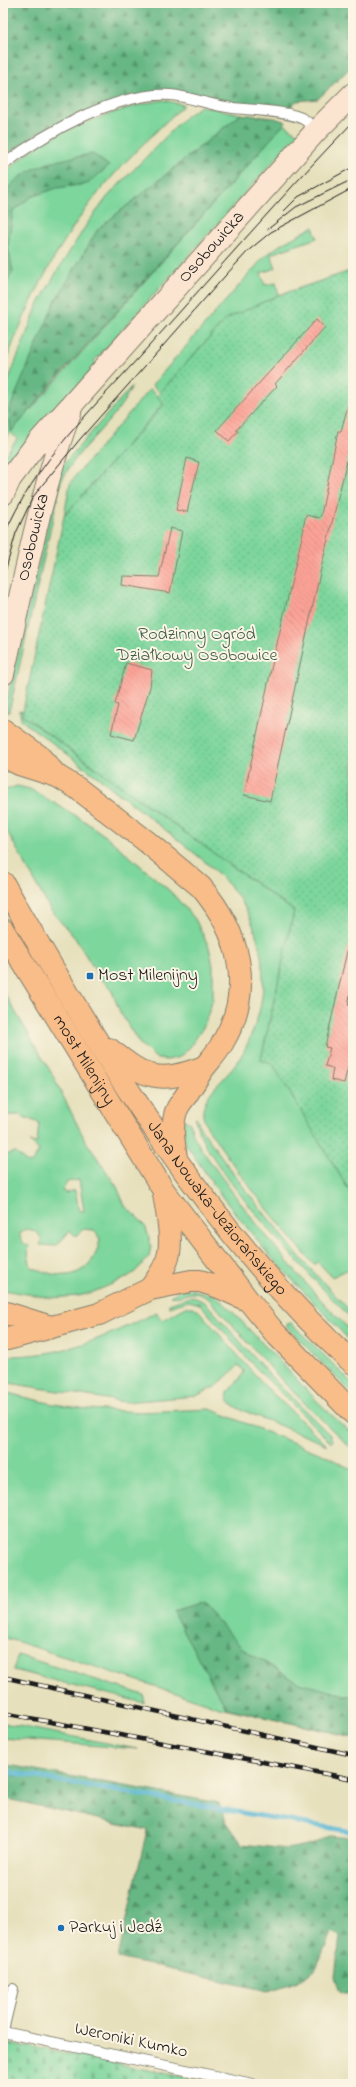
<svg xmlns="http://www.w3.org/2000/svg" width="356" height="2087" font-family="'Indie Flower',sans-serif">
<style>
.grass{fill:#7dd69c;stroke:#4c795c;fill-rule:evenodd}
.forest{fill:url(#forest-firs);stroke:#416a50}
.cemetery{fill:url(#cemetery-stones);stroke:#4c795c}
.park{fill:url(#park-dots);stroke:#4c795c}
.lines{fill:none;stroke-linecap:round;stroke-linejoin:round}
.stream{stroke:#54b6d3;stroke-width:5}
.building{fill:url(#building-back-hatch)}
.lane-casing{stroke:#817e6c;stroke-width:12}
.secondary-casing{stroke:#817e6c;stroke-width:24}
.primary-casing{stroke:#817e6c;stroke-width:24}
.lane{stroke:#fff;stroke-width:10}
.secondary{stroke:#fce5d0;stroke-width:22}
.primary{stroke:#f8bd89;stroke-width:22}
.tram{stroke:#1c1c1c;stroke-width:1}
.rail-casing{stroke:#1c1c1c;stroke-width:4.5}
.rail{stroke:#fcf5e5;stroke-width:3;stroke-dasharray:9;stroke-linecap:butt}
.poi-dot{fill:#1f6fb2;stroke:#fcf5e5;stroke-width:1.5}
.labels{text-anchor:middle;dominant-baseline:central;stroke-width:4;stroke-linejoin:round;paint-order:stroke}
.street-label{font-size:18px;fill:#1c1c1c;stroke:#fcf5e5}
.park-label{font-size:18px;fill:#3e5d49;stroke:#fcf5e5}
.poi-label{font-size:18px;fill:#1c1c1c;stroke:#fcf5e5;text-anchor:start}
</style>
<defs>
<pattern id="forest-firs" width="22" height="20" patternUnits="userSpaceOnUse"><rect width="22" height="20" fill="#66b784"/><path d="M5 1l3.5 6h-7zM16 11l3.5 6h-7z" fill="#53946b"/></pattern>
<pattern id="cemetery-stones" width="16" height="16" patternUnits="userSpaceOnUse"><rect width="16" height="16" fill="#7dd69c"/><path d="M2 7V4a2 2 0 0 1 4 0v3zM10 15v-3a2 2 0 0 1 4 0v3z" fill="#6bb786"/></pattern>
<pattern id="park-dots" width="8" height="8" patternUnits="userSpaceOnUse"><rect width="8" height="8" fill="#7dd69c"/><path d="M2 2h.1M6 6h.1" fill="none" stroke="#6bb786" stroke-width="1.8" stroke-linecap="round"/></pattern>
<pattern id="building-back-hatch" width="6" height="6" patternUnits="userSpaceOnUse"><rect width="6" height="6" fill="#fca296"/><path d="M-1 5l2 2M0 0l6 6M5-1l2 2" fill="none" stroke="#d78b81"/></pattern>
</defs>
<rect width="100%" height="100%" fill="#fcf5e5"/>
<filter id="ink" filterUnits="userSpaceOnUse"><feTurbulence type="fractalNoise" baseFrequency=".025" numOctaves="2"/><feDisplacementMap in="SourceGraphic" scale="8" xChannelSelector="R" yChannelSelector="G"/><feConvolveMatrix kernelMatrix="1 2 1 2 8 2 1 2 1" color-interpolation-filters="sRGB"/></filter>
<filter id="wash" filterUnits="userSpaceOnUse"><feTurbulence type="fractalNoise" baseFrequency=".012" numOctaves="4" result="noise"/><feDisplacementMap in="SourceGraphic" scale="16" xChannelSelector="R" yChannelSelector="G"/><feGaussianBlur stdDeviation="0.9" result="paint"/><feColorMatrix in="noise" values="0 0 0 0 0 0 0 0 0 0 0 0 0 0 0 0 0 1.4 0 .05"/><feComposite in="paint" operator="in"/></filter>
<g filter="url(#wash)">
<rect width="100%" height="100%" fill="#e6e0bc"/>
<!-- grass -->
<g class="grass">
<path d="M164,100l20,5c-31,29 -63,59 -89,92 -37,46 -74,119 -92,174v-197c16,-14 33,-29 52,-38 31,-15 75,-31 109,-36z"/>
<path d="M201,106l40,8 -143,115 -87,203 273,-308 14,10 -204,227 3,3 -94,113v-19l14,-19 -6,-7 -8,12v-50l34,-87 19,-34 31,-49 21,-28 77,-79z"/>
<path d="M313,227l4,11 -46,16 5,14 -15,5 4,12 11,-2 3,12 -53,24 -66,74 -8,-8 112,-128 16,-12z"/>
<path d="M132,386c-16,37 -54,59 -71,96l-52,230h-3l1,-12 54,-233z"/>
<path d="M150,389l14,14 -100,113 6,-32 6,-9z"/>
<path d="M19,710l4,1 -1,4 272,196 -33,149 11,2 81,135v70l-21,10 -14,-15 -4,3c-33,-39 -65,-77 -94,-119 -5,-9 -16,-20 -17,-31 -2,-20 22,-35 33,-51 11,-16 18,-34 23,-52 9,-33 2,-76 -15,-106 -18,-31 -49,-52 -76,-74 -47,-37 -94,-74 -143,-109l-4,-4z"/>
<path d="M17,786l13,3 50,29 27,19 64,55 24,27 14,28 4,19v33l-9,27 -14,21 -10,10 -13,3 -10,-1 -18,-16 -19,-31 -9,-23 -11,-11 -25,-40 -24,-27 -48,-87v-33z"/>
<path d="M3,991l49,83 33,66 32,47 8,19 15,14 6,8 5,17 -2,12 -14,15 -11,7 -33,14 -13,3 -27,2 -48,-8v-134l12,-4 13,12 5,-2 6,-12 -9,-8 7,1 2,-20 -20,-8h-12l-4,9zM79,1180l5,31h-5l-4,-21 -9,3 -4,-2 5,-9zM26,1229c9,1 12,3 16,11l-2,5 16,1 14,-15 6,6 7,-8 11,1 6,9c-3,21 -18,39 -42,36 -9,-1 -18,-5 -27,-8l-3,-12 1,-9c-7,-2 -9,-7 -9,-13z"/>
<path d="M195,1118h2l2,8 49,67 56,69 49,52v6c-33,-33 -155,-161 -158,-202z"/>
<path d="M182,1119l8,4 4,14 8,13c46,65 95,128 151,183v11l-83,-88 -47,-58 -38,-55z"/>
<path d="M184,1288l31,7 14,13 89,94 35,33v15l-68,-66 -76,-85c-19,-13 -23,0 -39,-3z"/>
<path d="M192,1296l14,7 68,77 56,55 2,5 -1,3 -78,-78 -53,-61 -11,-3 -20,6v-3z"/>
<path d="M186,1307h7l5,3 66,75 63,60 -85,-35c-32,-14 -2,-25 2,-39l-5,-6 -24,22 -19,9 -71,6 -122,-20v-26c59,1 102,-18 153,-44l6,8z"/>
<path d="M291,1323l62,61v10l-66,-67v-3z"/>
<path d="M3,1392l50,12 34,5 53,3 70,-3 114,46 29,15v267l-134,-30 -216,-70z"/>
<path d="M18,1655l126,40v8l-131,-33z"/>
<path d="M3,1723l134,26 -134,-11z"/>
</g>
<!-- forest -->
<g class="forest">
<path d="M6,3h347v62l-35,34 -22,2 -8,9 -40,-4 -61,-13 -110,21 -37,18 -37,25v-152z"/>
<path d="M241,114l34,4 11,4 -236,264 -39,46 -2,-22 46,-108 43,-73z"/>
<path d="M93,154l16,12 -22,18 -30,4 -26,9 -18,14 -5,35 5,26 -10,18v-96c23,-30 54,-34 90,-40z"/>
<path d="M201,1602l42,47 56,34 54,14v40l-127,-29 -54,-97z"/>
<path d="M3,1764l216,39 7,18 16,23 44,5 28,-5 15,-8 24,2v158l-13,-5 -5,-14 5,-41 -9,-4c-4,10 -11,32 -19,40 -8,9 -32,15 -44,19l-150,-33 29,-128 -144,-32z"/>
</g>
<!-- cemetery -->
<path class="cemetery" d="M3,2043l46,7 169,34h-215z"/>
<!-- park -->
<path class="park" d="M353,270v927l-81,-134 -11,-3 33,-149 -272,-196 42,-199 100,-112 -7,-8 69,-77 53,-24z"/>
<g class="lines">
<!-- stream -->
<path class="stream" d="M3,1771l350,61"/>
</g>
<g id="blocks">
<!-- building -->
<g class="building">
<path d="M317,319l8,8 -50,57 2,2 -41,44 2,1 -9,10 -12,-11z"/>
<path d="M349,402h4v34l-31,128 -52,237 -26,-6 28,-130 32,-137h-1l3,-13 13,3 2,-3 17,-84h3z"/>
<path d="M187,458l12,4 -12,50 -11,-2z"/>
<path d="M170,528l12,3 -12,62 -48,-8 1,-9 36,1z"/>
<path d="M126,663l26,7 -2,17 -16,53 -23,-6 7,-29 -3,-1z"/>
<path d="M348,947l5,1v32l-5,25 5,2v40l-9,36 -13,-3 2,-12 -8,-2 5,-18 -5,-1z"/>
</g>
</g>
</g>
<g filter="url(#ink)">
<use href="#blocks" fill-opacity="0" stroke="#817e6c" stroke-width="1"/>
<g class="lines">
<defs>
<g id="lane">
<path d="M3,165c42,-32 114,-74 168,-70 21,2 41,11 62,13 18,2 58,3 72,12 4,3 7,7 11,11"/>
<path d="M3,2030l10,-41"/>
<path d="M3,2032l250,52"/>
</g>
<g id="secondary">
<path id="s1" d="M3,494l7,-15 24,-32 282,-316 37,-37"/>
<path id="s2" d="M3,674c20,-87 36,-177 67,-262"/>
</g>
<g id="primary">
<path d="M3,730l36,26 17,19"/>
<path d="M3,756l16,8 38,12 20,12 69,53 55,46c38,45 54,101 22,155 -5,10 -13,18 -20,27 -6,9 -12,19 -18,28 -4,5 -9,12 -10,18 -4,15 -1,29 1,43"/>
<path id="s3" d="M3,883c99,171 203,346 350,480"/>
<path id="s4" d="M3,930l161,261 84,109 27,33 78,80"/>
<path d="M109,1049c38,30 48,35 95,18"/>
<path d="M150,1289c7,-10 17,-23 19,-36 3,-19 -2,-40 -5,-59"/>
<path d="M3,1312l48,15"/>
<path d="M3,1338l5,1 91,-25 51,-25 41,-8h9l19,6 26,12"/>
</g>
</defs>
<!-- lane casing -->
<use href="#lane" class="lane-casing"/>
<!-- secondary casing -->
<use href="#secondary" class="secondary-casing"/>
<!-- primary casing -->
<use href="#primary" class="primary-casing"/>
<!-- lane -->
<use href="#lane" class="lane"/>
<!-- secondary -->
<use href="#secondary" class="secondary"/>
<!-- primary -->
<use href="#primary" class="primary"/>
<!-- tram -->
<g class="tram">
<path d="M284,211l14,-14 55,-30"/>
<path d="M268,229l28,-22 57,-28"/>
<path d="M3,538c31,-76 93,-132 146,-192 68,-75 134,-152 204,-224"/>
<path d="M3,579l13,-46 17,-36 10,-13 38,-46 144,-162 24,-26 22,-18 82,-44"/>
</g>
<defs>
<g id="rail">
<path d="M3,1677l350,78"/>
<path d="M3,1713l350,66"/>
</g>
</defs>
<!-- rail casing -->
<use href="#rail" class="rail-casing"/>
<!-- rail -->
<use href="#rail" class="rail"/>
</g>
</g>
<!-- markers -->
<g class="poi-dot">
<rect x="86" y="972" width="8" height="8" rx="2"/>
<circle cx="61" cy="1928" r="4"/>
</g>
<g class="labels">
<!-- street labels -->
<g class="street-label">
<text stroke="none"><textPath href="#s1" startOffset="324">Osobowicka</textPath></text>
<text stroke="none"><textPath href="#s2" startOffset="140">Osobowicka</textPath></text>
<text stroke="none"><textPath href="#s4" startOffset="153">most Milenijny</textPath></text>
<text stroke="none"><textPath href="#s3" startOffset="390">Jana Nowaka-Jeziorańskiego</textPath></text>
<text transform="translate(131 2041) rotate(12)">Weroniki Kumko</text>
</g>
<!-- park labels -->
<g class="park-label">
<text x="197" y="635">Rodzinny Ogród<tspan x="197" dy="21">Działkowy Osobowice</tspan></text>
</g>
<!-- poi labels -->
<g class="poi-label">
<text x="98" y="976">Most Milenijny</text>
<text x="69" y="1928">Parkuj i Jedź</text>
</g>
</g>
<!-- margin -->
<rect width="356" height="2087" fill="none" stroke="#fcf5e5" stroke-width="16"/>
</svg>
